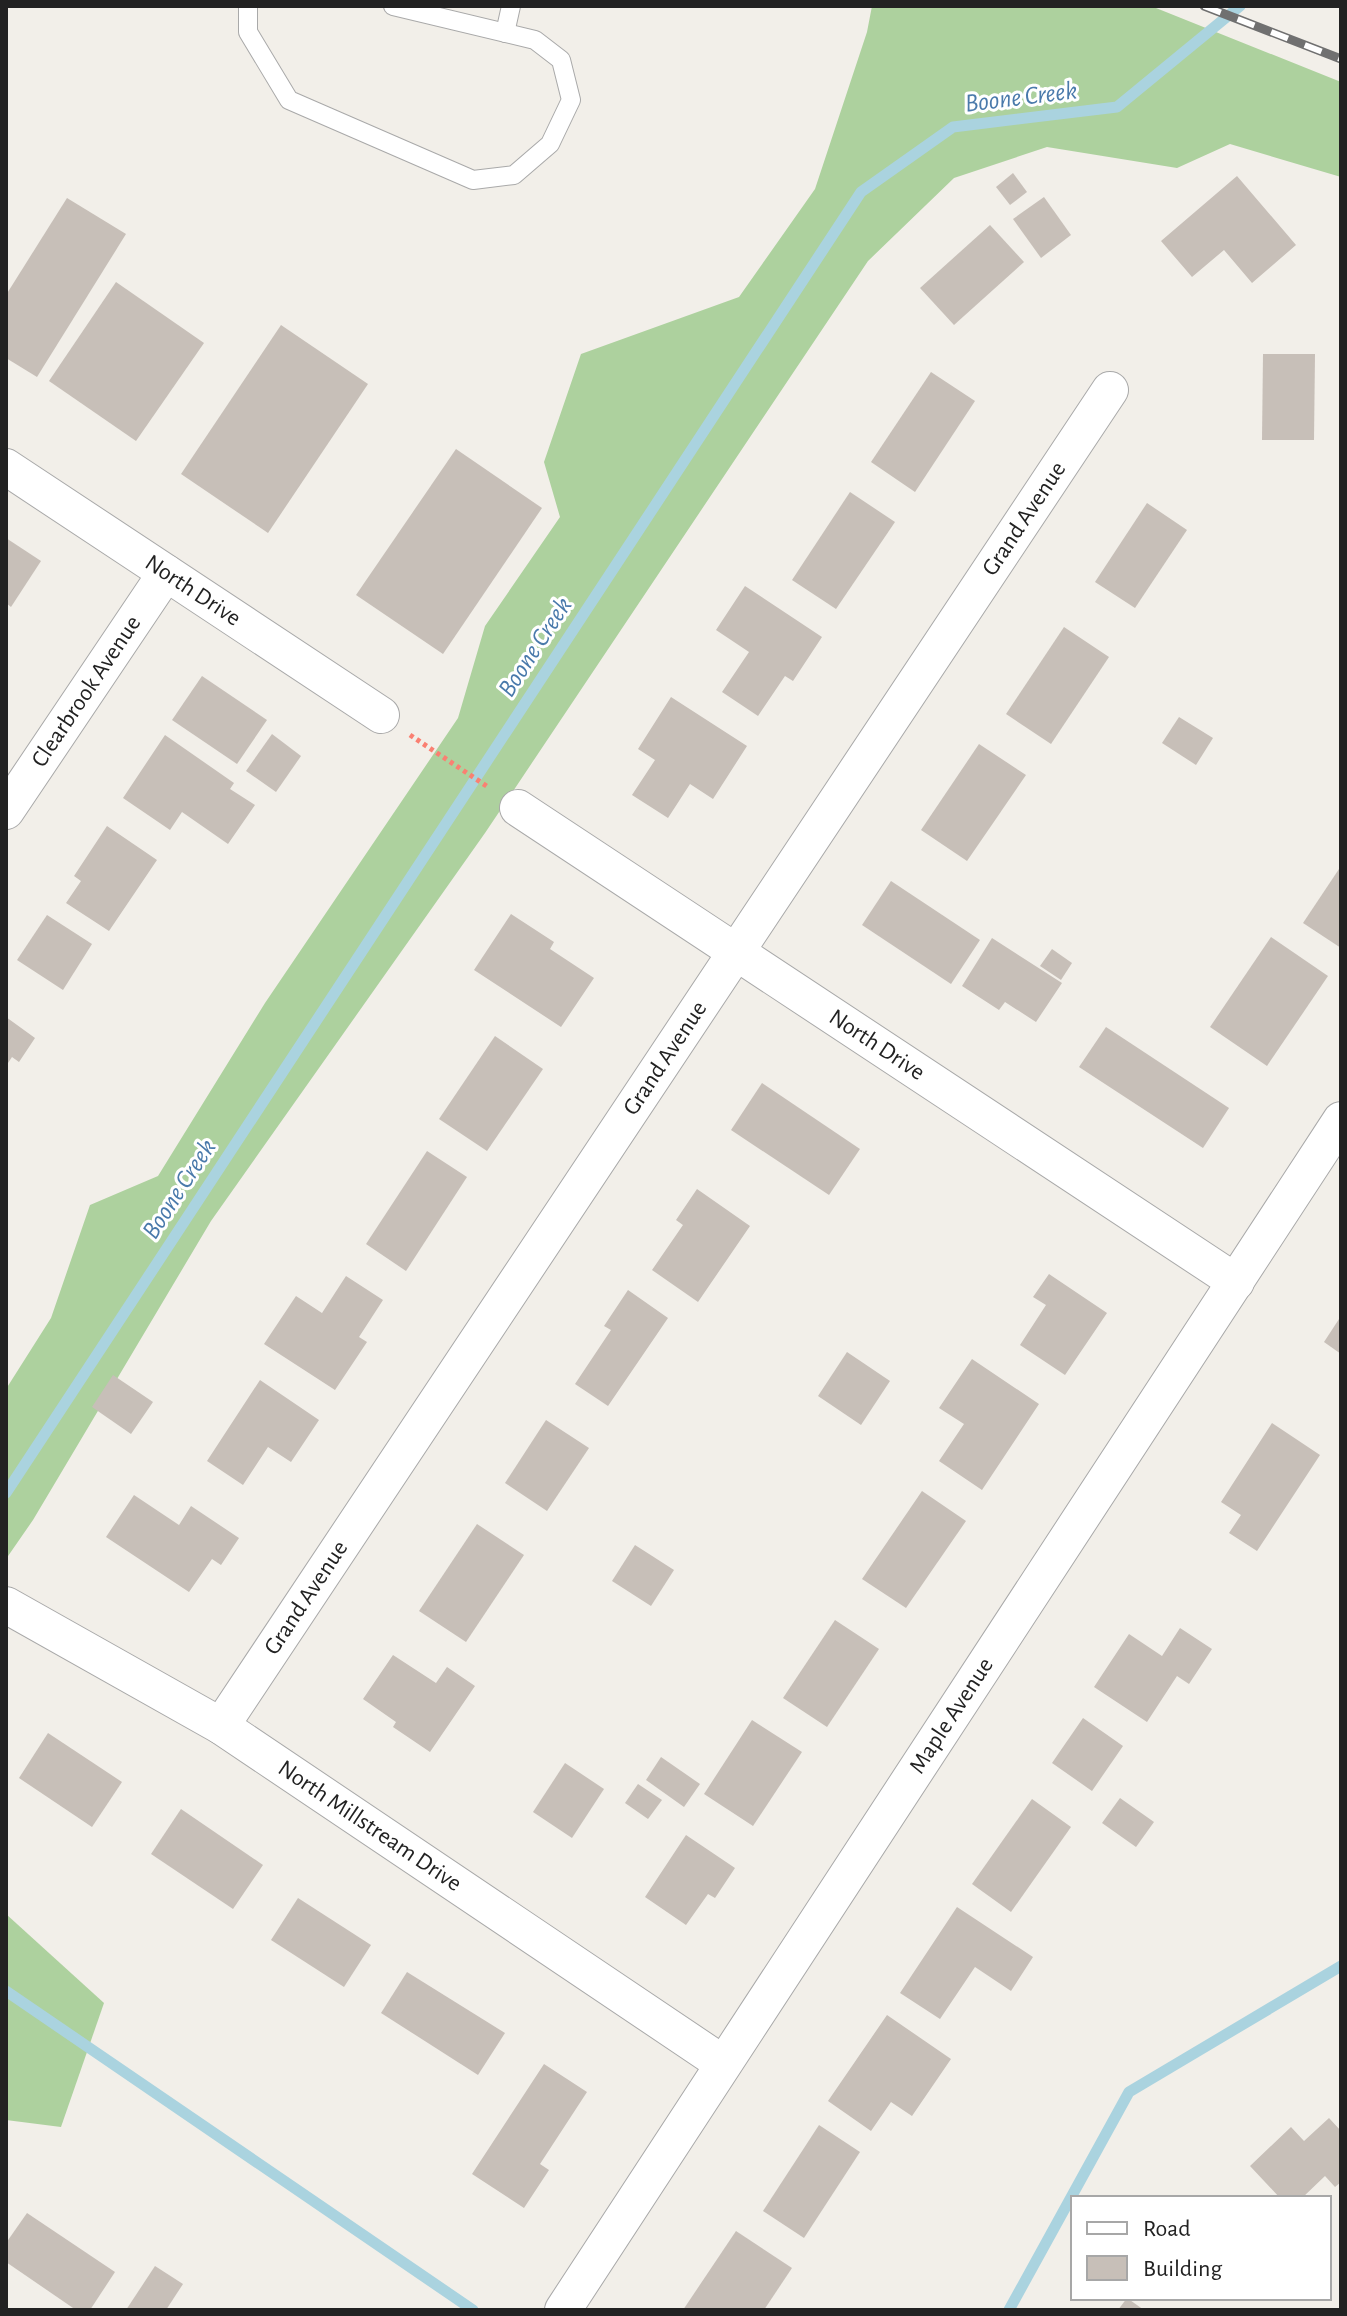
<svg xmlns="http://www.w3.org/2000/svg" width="1347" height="2316" font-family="'Alegreya Sans',sans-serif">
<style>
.forest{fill:#add19e}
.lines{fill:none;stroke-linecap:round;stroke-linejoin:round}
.stream{stroke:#aad3df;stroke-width:11}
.building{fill:#c7bfb8}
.lane-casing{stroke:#a9a9a9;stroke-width:20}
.street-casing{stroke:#a9a9a9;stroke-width:38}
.path{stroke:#fa8072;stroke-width:5;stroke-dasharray:4 4;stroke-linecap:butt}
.lane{stroke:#fff;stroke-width:18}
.street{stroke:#fff;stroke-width:36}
.rail-casing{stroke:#707070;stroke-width:9}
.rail{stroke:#fff;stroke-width:6;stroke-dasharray:18;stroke-linecap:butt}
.labels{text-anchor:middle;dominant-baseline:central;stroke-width:6;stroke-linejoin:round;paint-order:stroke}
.street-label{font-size:24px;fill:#222;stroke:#fff}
.water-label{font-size:26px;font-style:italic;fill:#4a7aab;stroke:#fff}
</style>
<rect width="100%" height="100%" fill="#f2efe9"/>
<!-- forest -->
<g class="forest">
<path d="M872,6h279l190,76v95l-111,-33 -53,24 -130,-21 -93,31 -86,83 -383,572 -274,388 -178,299 -27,39v-170l45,-71 39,-113 68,-29 107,-173 193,-285 27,-92 75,-109 -16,-55 37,-108 158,-57 76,-108 52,-157z"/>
<path d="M6,1914l98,89 -43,124 -55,-7z"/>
</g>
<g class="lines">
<!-- stream -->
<g class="stream">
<path d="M6,1493l855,-1301 92,-65 164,-20 123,-101"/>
<path d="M6,1991l467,319"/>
<path d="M1009,2310l120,-218 212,-126"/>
</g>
</g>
<!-- building -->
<g class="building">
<path d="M1013,173l14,19 -17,13 -14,-18z"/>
<path d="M1237,176l59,69 -44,38 -28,-33 -32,27 -31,-36z"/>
<path d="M1044,197l27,38 -30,23 -28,-39z"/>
<path d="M67,198l59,36 -89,143 -31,-19v-63z"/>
<path d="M990,225l34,37 -70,63 -34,-37z"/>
<path d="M116,282l88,61 -68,98 -87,-60z"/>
<path d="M281,325l87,59 -100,149 -87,-59z"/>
<path d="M1263,354h52l-1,86h-52z"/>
<path d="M931,372l44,29 -60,91 -44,-30z"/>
<path d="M456,449l86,59 -99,146 -87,-59z"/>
<path d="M850,492l45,30 -59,87 -44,-29z"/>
<path d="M1147,503l40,27 -52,78 -40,-26z"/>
<path d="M6,538l35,23 -30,46 -5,-4z"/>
<path d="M745,586l77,51 -29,44 -8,-5 -27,40 -36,-24 27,-40 -33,-22z"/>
<path d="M1064,627l45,30 -58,87 -45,-30z"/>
<path d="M202,676l65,44 -30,44 -65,-44z"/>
<path d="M671,697l76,49 -34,53 -23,-15 -22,34 -36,-23 23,-35 -17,-11z"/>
<path d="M1179,717l34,21 -17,27 -34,-22z"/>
<path d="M272,734l29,22 -25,36 -30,-21z"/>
<path d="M165,735l69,48 -4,6 25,16 -27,39 -46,-32 -12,18 -47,-32z"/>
<path d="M979,744l47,31 -59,86 -46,-31z"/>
<path d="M107,826l50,34 -48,71 -43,-28 15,-22 -7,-5z"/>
<path d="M1341,866v82l-38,-25z"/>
<path d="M891,881l89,59 -29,44 -89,-59z"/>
<path d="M511,914l43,28 -4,7 44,29 -33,49 -87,-57z"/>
<path d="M47,915l45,29 -29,46 -46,-30z"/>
<path d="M1271,937l57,39 -61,90 -57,-39z"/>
<path d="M992,938l70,45 -26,39 -31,-20 -6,8 -37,-24z"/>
<path d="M1052,949l20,14 -11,17 -21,-14z"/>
<path d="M6,1017l29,21 -16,24 -7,-5 -6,9z"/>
<path d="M1106,1027l123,81 -26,40 -124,-81z"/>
<path d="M495,1036l48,33 -56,82 -48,-32z"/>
<path d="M762,1083l98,66 -31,46 -98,-65z"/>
<path d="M427,1151l40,26 -61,94 -40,-27z"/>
<path d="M697,1189l53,37 -52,76 -46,-32 31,-45 -7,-5z"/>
<path d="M1049,1274l58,39 -42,62 -45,-30 26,-40 -13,-8z"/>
<path d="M346,1276l37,24 -24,37 8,5 -32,48 -71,-46 32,-48 26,17z"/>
<path d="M628,1290l40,28 -60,88 -33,-22 36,-54 -7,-4z"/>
<path d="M1341,1316v38l-17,-12z"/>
<path d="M847,1352l43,29 -29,44 -43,-29z"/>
<path d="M972,1359l67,45 -57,86 -43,-29 25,-37 -25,-16z"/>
<path d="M113,1375l40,27 -22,32 -39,-27z"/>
<path d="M260,1380l59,40 -28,42 -23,-15 -25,38 -36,-24z"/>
<path d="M546,1420l43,28 -42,63 -42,-28z"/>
<path d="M1272,1423l48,32 -63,96 -28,-18 12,-18 -20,-13z"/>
<path d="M922,1491l44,30 -60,87 -44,-29z"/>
<path d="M134,1495l45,30 12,-19 48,32 -18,27 -9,-6 -23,33 -83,-55z"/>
<path d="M477,1524l47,31 -58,87 -47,-31z"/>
<path d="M635,1545l39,25 -23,36 -39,-25z"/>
<path d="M835,1620l44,29 -52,78 -44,-29z"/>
<path d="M1180,1628l32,21 -23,35 -12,-8 -30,46 -53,-35 35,-53 33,22z"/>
<path d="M393,1655l43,28 11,-16 28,19 -45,66 -37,-25 3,-5 -33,-23z"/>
<path d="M1083,1718l40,28 -31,45 -40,-28z"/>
<path d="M752,1720l50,32 -49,74 -49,-32z"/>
<path d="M48,1733l74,49 -30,45 -73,-49z"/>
<path d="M661,1757l39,27 -16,23 -38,-27z"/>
<path d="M565,1763l39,26 -32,49 -39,-26z"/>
<path d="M638,1784l24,16 -14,19 -23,-16z"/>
<path d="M1120,1798l34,24 -18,25 -34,-24z"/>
<path d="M1032,1799l39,28 -60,85 -39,-28z"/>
<path d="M181,1809l82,56 -30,44 -82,-55z"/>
<path d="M686,1835l49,33 -20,30 -7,-4 -22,31 -41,-28z"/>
<path d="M298,1898l73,47 -27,42 -73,-47z"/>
<path d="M957,1907l76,50 -22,34 -36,-24 -35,52 -40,-26z"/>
<path d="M407,1972l98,61 -27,42 -97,-62z"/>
<path d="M887,2015l64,44 -39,57 -21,-14 -20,29 -43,-30z"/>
<path d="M544,2064l43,28 -47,72 9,6 -25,38 -52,-34z"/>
<path d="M1329,2118l12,13v51l-6,5 -10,-11 -23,22h-22l-30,-32 41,-39 13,14z"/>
<path d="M819,2125l41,27 -56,86 -41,-27z"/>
<path d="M27,2213l88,59 -25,38h-14l-70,-48v-19z"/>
<path d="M736,2231l56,37 -28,42h-81z"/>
<path d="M155,2266l28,18 -17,26h-40z"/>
<path d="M1127,2298l17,12h-26z"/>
</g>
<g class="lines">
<defs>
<g id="lane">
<path d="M248,6v26l41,68 184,80 41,-5 36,-31 21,-44 -10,-40 -26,-20 -142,-34"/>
<path d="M505,33l6,-27"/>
</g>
<g id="street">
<path id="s1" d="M6,467l375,248"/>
<path id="s2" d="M518,808l718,474"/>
<path id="s3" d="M6,811l160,-238"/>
<path id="s4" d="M6,1605l215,121 501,337"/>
<path id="s5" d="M221,1726l889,-1336"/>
<path id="s6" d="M563,2310l778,-1190"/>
</g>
</defs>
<!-- lane casing -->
<use href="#lane" class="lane-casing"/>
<!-- street casing -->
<use href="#street" class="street-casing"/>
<!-- path -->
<path class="path" d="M410,735l78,52"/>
<!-- lane -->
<use href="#lane" class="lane"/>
<!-- street -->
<use href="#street" class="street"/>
<defs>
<path id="rail" d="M1204,6l137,53"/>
</defs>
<!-- rail casing -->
<use href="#rail" class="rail-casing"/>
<!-- rail -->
<use href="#rail" class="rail"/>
</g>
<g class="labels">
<!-- street labels -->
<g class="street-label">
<text stroke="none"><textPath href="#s5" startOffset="1450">Grand Avenue</textPath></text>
<text stroke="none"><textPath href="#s1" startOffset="224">North Drive</textPath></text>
<text stroke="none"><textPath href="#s3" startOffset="144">Clearbrook Avenue</textPath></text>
<text stroke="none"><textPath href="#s2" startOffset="430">North Drive</textPath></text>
<text stroke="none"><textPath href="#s5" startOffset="802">Grand Avenue</textPath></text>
<text stroke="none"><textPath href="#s5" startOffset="154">Grand Avenue</textPath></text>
<text stroke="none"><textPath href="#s6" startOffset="710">Maple Avenue</textPath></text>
<text stroke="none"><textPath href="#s4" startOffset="426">North Millstream Drive</textPath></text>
</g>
<!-- water labels -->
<g class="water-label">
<text transform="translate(1021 97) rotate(-7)">Boone Creek</text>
<text transform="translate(535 647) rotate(-57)">Boone Creek</text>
<text transform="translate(179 1189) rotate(-57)">Boone Creek</text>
</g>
</g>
<!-- border -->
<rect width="1347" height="2316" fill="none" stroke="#222222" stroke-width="16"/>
<!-- legend -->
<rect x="1071" y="2196" width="260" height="104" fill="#ffffff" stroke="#a7a7a7" stroke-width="2"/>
<rect x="1087" y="2222" width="40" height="12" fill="#ffffff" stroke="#a7a7a7" stroke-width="2"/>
<text x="1143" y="2236" font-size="24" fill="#222222">Road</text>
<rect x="1087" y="2256" width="40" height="24" fill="#c7bfb8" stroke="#a7a7a7" stroke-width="2"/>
<text x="1143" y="2276" font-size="24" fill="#222222">Building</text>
</svg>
